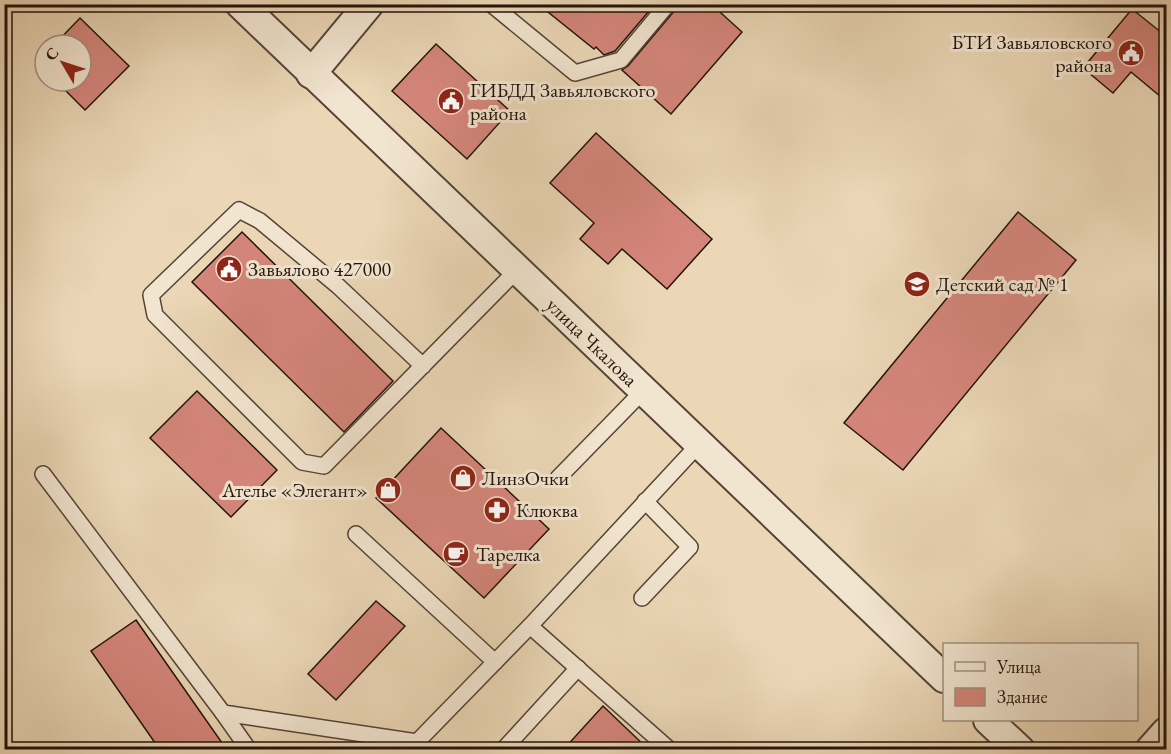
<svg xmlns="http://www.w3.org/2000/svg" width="1171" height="754" font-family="'EB Garamond',serif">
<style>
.building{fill:#d5867b;stroke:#23130b;stroke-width:1.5}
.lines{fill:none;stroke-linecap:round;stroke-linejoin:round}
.lane-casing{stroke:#554436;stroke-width:18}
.street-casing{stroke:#554436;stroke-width:32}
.lane{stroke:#f2e5d0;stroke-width:15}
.street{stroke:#f2e5d0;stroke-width:28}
.labels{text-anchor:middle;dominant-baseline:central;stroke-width:6;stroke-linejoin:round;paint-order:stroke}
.poi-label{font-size:20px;fill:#23130b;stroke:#f2e5d0;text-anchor:start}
.street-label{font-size:20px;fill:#23130b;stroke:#f2e5d0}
</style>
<rect width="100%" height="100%" fill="#ebd7b6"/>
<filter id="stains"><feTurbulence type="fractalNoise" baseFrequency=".00333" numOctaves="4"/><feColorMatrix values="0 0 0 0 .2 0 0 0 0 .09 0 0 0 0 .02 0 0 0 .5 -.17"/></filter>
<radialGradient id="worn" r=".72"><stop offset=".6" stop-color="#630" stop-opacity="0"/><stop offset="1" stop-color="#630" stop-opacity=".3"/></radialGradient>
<!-- building -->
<g class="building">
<path d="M538,4h117l-40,47 -11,4 -8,-8 -2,2z"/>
<path d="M678,4h33l31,28 -71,82 -49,-44 6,-4 47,-56z"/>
<path d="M1132,9l35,28v65l-36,-30 -18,21 -30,-25z"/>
<path d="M80,18l49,48 -44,44 -29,-29h25v-36h-27z"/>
<path d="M436,44l74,67 -43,48 -75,-68z"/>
<path d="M596,133l116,106 -45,50 -45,-40 -14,15 -28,-25 14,-16 -44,-40z"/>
<path d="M1018,212l58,48 -173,210 -59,-47z"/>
<path d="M242,232l151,149 -49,51 -152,-150z"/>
<path d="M197,391l80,79 -46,47 -81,-79z"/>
<path d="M441,428l108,101 -65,69 -108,-100z"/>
<path d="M376,601l29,25 -69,74 -28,-26z"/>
<path d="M136,620l91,130h-67l-69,-99z"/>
<path d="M603,706l46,44h-86z"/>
</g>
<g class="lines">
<defs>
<g id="lane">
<path d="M491,4l84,69 46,-13 47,-56"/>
<path d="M423,366l-85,-80 -78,-65 -21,-11 -88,85 4,20 147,147 22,4 193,-196"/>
<path d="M43,474l180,239 194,29 113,-116 169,-182"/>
<path d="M558,478l85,-87"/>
<path d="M356,534l139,128"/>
<path d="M642,598l48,-51 -45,-46"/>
<path d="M530,626l140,124"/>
<path d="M223,713l26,37"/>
<path d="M503,750l75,-82"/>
</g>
<g id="street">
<path d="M240,4l704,674"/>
<path d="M311,74l58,-70"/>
<path d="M988,720l32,30"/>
<path d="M1150,750l16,-18"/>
</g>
</defs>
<!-- lane casing -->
<use href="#lane" class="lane-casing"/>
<!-- street casing -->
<use href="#street" class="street-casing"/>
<!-- lane -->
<use href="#lane" class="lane"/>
<!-- street -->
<use href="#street" class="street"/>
</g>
<!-- icons -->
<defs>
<symbol id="civic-disc" viewBox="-11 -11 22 22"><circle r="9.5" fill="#8f2418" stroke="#f2e5d0"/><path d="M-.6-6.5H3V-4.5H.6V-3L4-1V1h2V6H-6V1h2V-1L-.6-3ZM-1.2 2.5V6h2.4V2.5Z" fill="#fff"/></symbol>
<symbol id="school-disc" viewBox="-11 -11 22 22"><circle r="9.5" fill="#8f2418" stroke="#f2e5d0"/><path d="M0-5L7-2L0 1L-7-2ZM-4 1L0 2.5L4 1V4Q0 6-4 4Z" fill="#fff"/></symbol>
<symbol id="shop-disc" viewBox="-11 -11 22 22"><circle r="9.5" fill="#8f2418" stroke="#f2e5d0"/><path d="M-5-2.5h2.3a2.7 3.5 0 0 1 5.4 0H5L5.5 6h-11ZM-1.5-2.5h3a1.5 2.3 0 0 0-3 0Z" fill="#fff"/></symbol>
<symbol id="pharmacy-disc" viewBox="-11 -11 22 22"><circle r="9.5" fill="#8f2418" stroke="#f2e5d0"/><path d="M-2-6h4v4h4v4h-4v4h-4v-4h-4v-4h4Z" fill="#fff"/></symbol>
<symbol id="cafe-disc" viewBox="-11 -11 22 22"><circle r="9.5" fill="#8f2418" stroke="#f2e5d0"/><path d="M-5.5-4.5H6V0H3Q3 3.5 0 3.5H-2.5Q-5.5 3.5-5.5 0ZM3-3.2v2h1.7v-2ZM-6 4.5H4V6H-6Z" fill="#fff"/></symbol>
</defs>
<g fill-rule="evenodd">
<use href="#civic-disc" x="1116" y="38" width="30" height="30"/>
<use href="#civic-disc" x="436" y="86" width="30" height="30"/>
<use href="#civic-disc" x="214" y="254" width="30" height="30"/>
<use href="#school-disc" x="902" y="269" width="30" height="30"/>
<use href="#shop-disc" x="448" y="463" width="30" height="30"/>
<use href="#shop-disc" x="373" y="475" width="30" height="30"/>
<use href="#pharmacy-disc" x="482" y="495" width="30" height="30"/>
<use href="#cafe-disc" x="441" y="539" width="30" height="30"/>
</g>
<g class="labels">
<!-- poi labels -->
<g class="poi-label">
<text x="1112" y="42" text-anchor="end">БТИ Завьяловского<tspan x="1112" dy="23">района</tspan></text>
<text x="470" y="90">ГИБДД Завьяловского<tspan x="470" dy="23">района</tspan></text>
<text x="248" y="269">Завьялово 427000</text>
<text x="936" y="284">Детский сад № 1</text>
<text x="482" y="478">ЛинзОчки</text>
<text x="368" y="490" text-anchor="end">Ателье «Элегант»</text>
<text x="516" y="510">Клюква</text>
<text x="476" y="554">Тарелка</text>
</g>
<!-- street labels -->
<g class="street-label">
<text transform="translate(592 342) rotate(44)">улица Чкалова</text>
</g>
</g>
<!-- margin -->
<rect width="1171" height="754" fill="none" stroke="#ebd7b6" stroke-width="24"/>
<rect x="6" y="6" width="1159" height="742" fill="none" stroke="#23130b" stroke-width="3"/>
<rect x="12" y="12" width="1147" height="730" fill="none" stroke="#23130b" stroke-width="1.5"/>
<!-- legend -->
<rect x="943" y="643" width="195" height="78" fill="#f2e5d0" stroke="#9f9181" stroke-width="1.5"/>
<rect x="955" y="662" width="30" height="9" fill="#f2e5d0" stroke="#9f9181" stroke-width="1.5"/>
<text x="997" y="673" font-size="18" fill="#23130b">Улица</text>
<rect x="955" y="688" width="30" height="18" fill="#d5867b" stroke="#9f9181" stroke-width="1.5"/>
<text x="997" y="703" font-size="18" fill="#23130b">Здание</text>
<!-- north arrow -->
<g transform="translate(63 63) rotate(309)"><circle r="28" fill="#f2e5d0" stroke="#9f9181" stroke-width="1.5"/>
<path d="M0-4.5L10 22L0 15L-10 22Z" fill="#8f2418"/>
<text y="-9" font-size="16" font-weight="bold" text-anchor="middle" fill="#23130b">С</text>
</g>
<rect width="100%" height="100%" filter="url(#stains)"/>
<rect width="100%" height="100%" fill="url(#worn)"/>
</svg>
